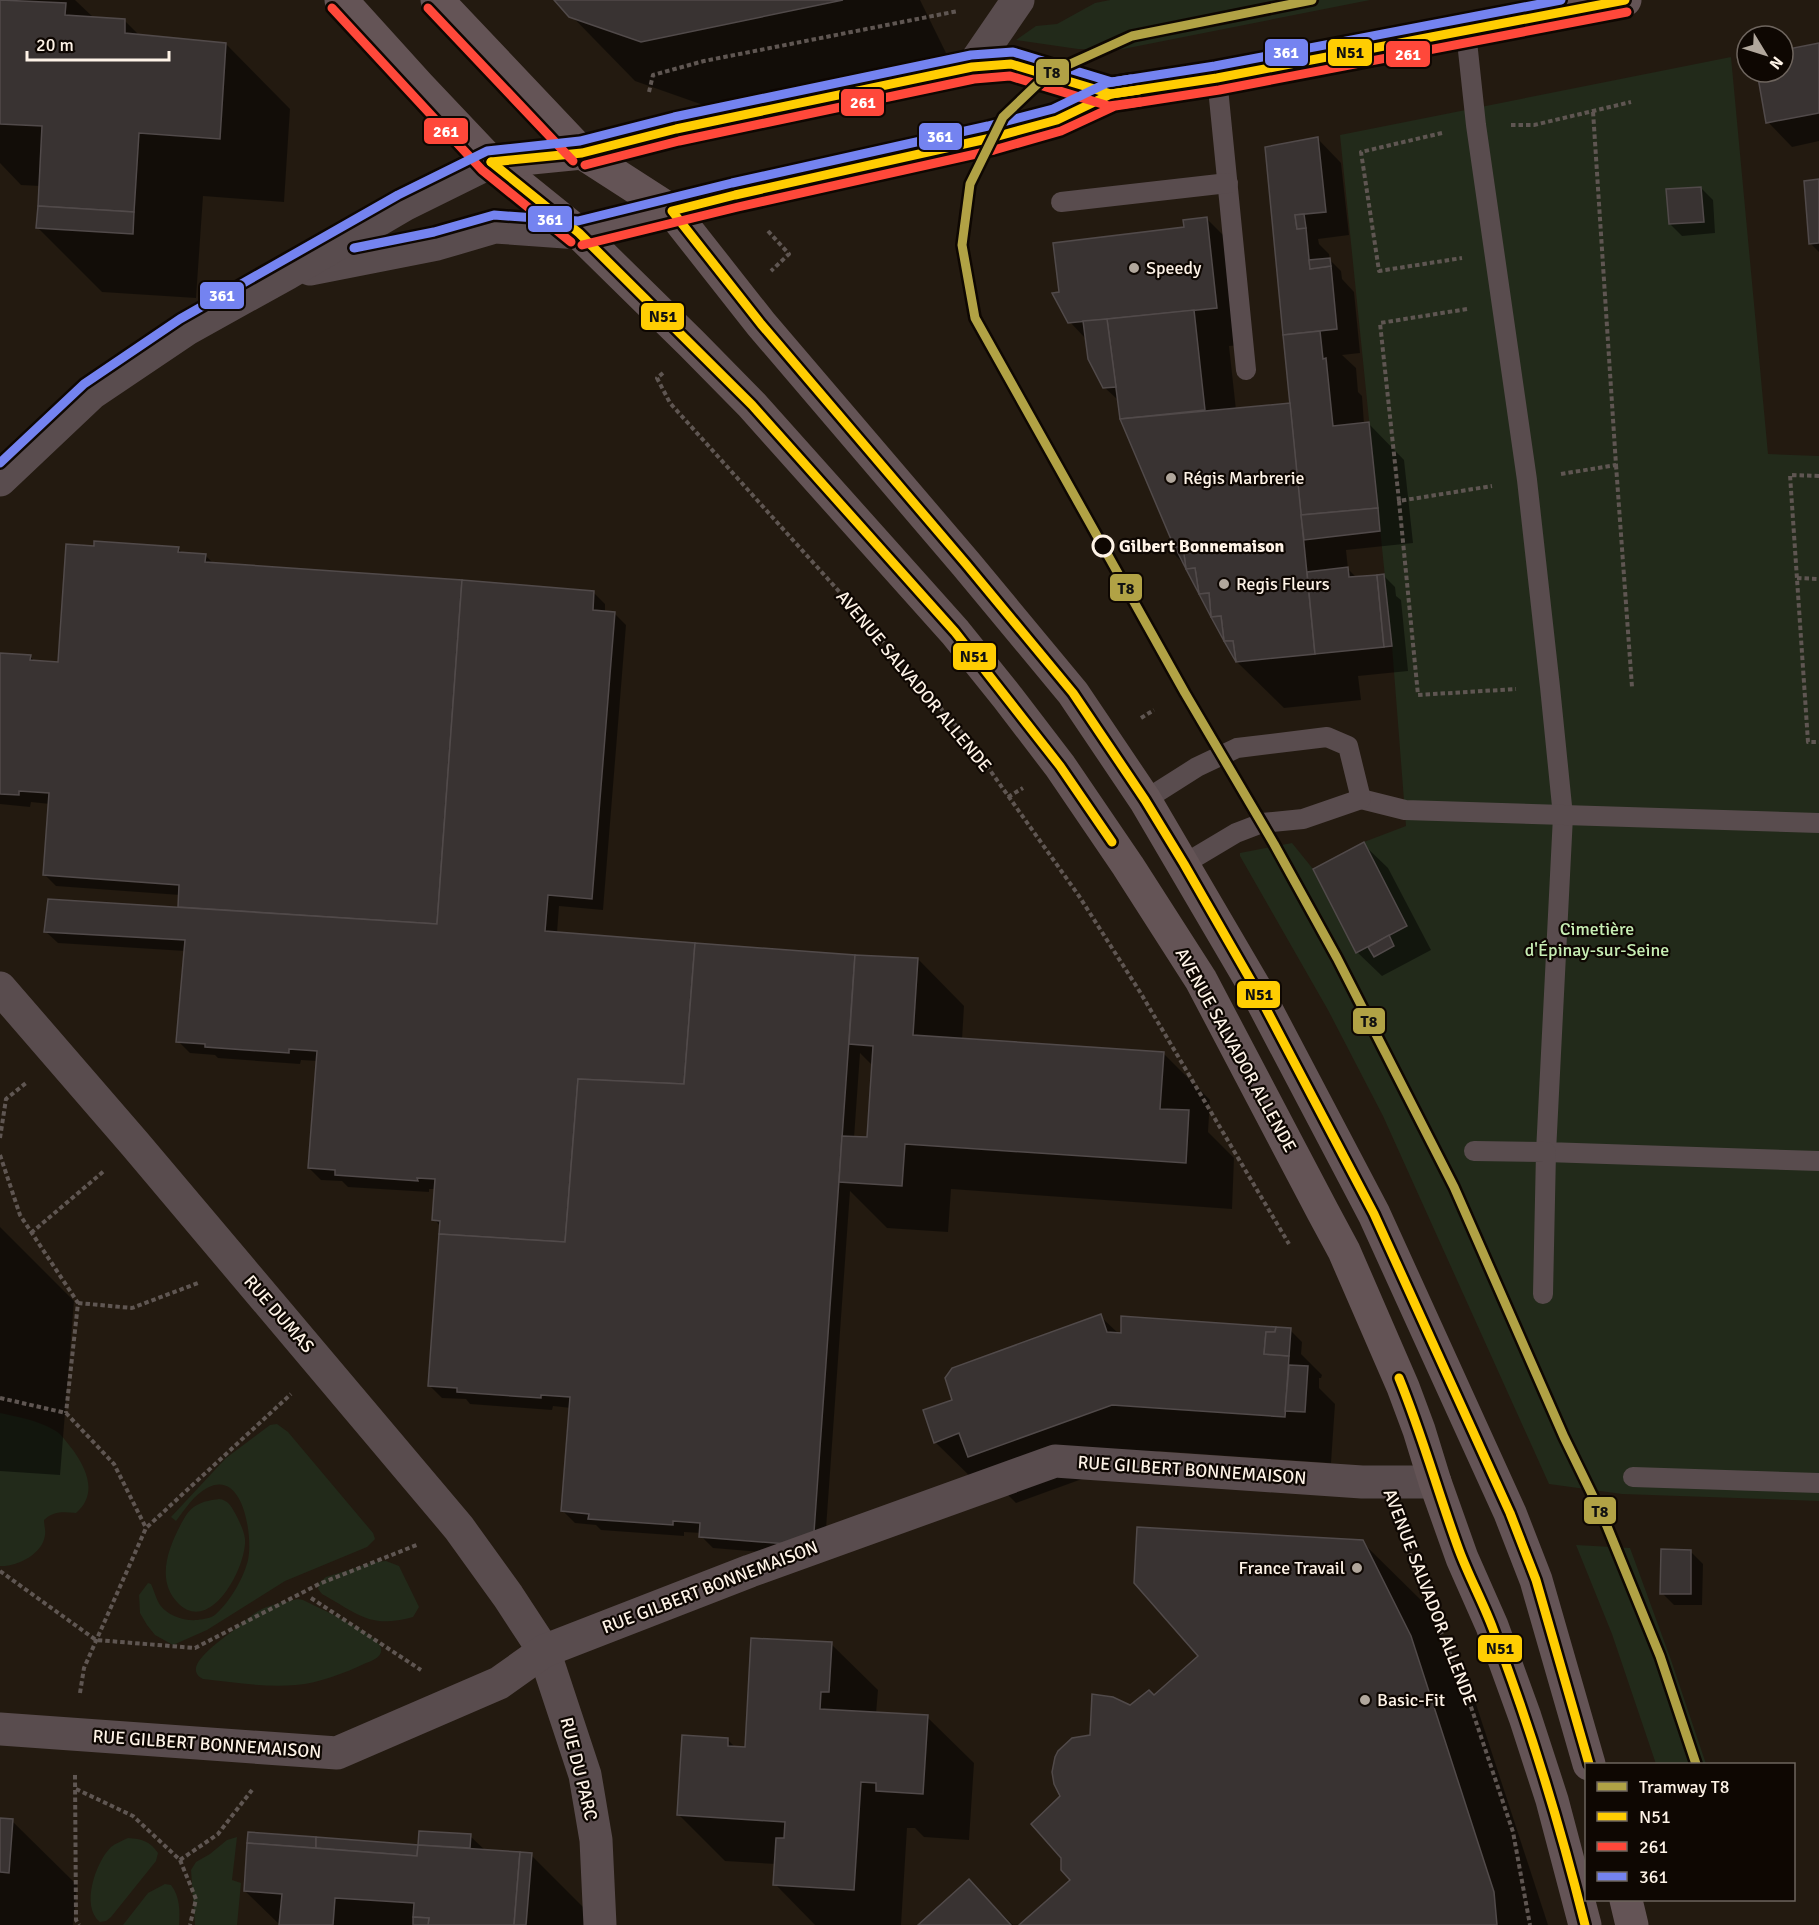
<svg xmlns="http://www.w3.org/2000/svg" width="1819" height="1925" font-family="Signika,sans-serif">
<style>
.green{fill:#222a1a}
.shadow{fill:#0007;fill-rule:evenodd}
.building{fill:#393332;stroke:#514a4a;stroke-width:1.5}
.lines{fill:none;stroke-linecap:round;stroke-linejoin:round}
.path{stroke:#5f5652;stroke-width:4;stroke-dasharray:4.5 3;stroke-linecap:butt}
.lane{stroke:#594c4e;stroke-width:20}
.street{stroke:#594c4e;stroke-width:33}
.primary{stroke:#645456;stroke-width:33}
.bus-1-casing{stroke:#0e0702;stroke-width:14}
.bus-2-casing{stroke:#0e0702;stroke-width:14}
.bus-3-casing{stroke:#0e0702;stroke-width:14}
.bus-1{stroke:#ffcd02;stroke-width:9}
.bus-2{stroke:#ff483a;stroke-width:9}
.bus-3{stroke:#7483f0;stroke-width:9}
.tram-1-casing{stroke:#0e0702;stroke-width:14}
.tram-1{stroke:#b1a245;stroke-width:9}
.poi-dot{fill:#b1a79c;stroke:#0e0702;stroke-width:2}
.stop-dot{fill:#0e0702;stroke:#fef3e7;stroke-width:3}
.labels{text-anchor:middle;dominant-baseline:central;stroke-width:4.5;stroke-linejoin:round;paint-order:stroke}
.poi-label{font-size:18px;fill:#fef3e7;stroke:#0e0702;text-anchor:start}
.stop-label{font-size:18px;font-weight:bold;fill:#fef3e7;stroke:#0e0702;text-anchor:start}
.street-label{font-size:18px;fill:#fef3e7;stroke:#0e0702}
.park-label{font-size:18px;fill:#c7eeb4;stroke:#0e0702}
.line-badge{stroke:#0e0702;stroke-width:2}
.badge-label{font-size:16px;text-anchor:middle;font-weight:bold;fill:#fff}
.pale-badge-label{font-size:16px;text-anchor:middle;font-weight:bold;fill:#111}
</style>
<rect width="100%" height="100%" fill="#231a10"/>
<!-- green -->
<g class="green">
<path d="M1110,0h260l-252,50 -40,-1 -62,-9 20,-14 21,-2 38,-21z"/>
<path d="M1731,57l37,397 51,2v1045l-197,-7 -73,-10 -166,-368 -55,-106 -88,-154v-3l52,-10 21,26 51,-27 42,-16 -14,-180 -52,-511z"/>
<path d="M0,1413c18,4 37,7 54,17 8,4 13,13 19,20 14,20 25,44 3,63 -13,-1 -22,-2 -32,7 0,5 2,11 1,15 -2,19 -28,32 -45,31z"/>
<path d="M277,1424l11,8 85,101 2,6 -8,8 -82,34 -78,49 -34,15 -18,-10 -8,-10 -7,-12 -1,-18 9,-12 3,1c3,6 5,15 9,21 8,11 24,16 37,15 8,-1 16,-2 21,-8 13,-12 26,-35 30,-52 5,-22 -4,-92 -41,-72 -13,7 -22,21 -31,33l-5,-4 55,-59 44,-33z"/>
<path d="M219,1499c9,1 12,7 16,14 4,8 9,17 10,26 2,28 -35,97 -67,64 -22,-22 -10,-54 2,-77 4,-8 9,-17 17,-21 7,-4 15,-5 22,-6z"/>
<path d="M1576,1545l54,3 41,112 35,104h-50l-44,-130z"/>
<path d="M386,1561l13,5 20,41 -6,10c-43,12 -55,-3 -91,-23l-4,-5 2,-7 6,-5 48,-15z"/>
<path d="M298,1599l5,1c14,7 76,35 78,48 2,9 -9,13 -15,15 -21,10 -47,20 -70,22 -30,3 -63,-3 -93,-6 -25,-12 23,-42 32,-50 8,-6 17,-15 27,-20 11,-5 24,-7 36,-10z"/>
<path d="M237,1837l-5,43 9,3 -4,42h-42l-4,-55 5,-8 14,-8 17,-14z"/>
<path d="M128,1838c14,1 22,3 30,15l-2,8 -45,56 -5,4 -6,1c-20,-16 -4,-60 11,-75 5,-4 11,-6 17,-9z"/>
<path d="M165,1884l6,1c9,12 9,26 8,40h-56l25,-32z"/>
</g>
<!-- shadow -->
<g class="shadow">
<path d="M0,0h75l19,18 30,2 16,16 86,8 64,65 -6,93 -81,-6 -7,102 -94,-6 -64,-64 2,-42 -19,-1 -21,-22z"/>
<path d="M556,0h364l27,55 -241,51 -71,-25z"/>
<path d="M1819,45v96l-27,6 -24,-25 -9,-50h24v-21z"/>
<path d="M1317,138l24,25 8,72 -31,4 1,5 10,10 1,6 11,11 1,8 12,13 6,61 -18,2 14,13 2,24 4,4 2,28h5l35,36 9,83 -67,7 2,19 9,9 26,-3 12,12 1,9 5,4 7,71 -50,5 3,24 -77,8 -47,-46 -51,-96 -18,-18 7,-3 -53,-126 -3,-20h-2l-13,-12 -18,-48 -16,-17 115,-94 21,-10 36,36 10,90 -23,2 7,64 56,-6 -25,-255z"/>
<path d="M1819,181v71l-9,-9z"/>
<path d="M1701,188l12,12 2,33 -33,3 -12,-12z"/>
<path d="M178,549l5,4 22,2 9,9 379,28 12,12v8l9,1 12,12 -23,285 -44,-4 -2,27 297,24 64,2 46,47 -2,34 202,14 46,46 -2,32 26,26 -2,51 -281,-20 -3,43 -61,-4 -37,-37 -26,366 -111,-9 -12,-12v-3l-17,-1v4l-83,-6 -5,-5 -21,-2 -12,-12 8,-103 -18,-2 -1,4 -82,-6 -4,-5 -24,-1 -12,-12 11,-159 -7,-8 1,-30h-6v3l-81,-5 -6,-6 -21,-1 -12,-12 9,-107 -17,-1 -1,4 -82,-6 -3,-3 -25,-2 -12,-12 7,-90 -127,-8 -12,-11 133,-23 1,-14 -124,-9 -12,-12 6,-70 -19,-2 -1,5 -30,-3v-150l30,2 5,6 24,1zM860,1053l13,13 -5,73 -14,-1z"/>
<path d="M1363,844l25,24 43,82 -49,26 -25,-24z"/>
<path d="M0,1227l74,74 -14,174 -60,-4z"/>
<path d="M1100,1316l19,18 171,-4 12,12 -1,12 21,21 -1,3h-2v10l16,16 -4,59 -172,-12 -143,52 -20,-20 -14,5 -47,-46 19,-41z"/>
<path d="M1362,1542l65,64 48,95 73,224h-527l51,-45 -10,-83 30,-61 39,-29 23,-10z"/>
<path d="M1691,1552l12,12 -1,41h-28l-12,-12z"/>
<path d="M831,1644l47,46 -2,24 51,3 47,46 -5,77 -45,-3 -9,-9h-8l-6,97h-86l-40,-41 1,-20 -51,-3 -46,-46 48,-76 9,9 10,1z"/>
<path d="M0,1820l12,1 65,64 -4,40h-73z"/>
<path d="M420,1832l50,4 16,15 45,4 64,64v6h-315l-35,-34 5,-57 169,12z"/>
<path d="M969,1881l44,44h-93z"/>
</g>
<!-- building -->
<g class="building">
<path d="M0,0l66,3 -1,12 60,4v14l101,10 -6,96 -81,-6 -5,79 -96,-6 4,-80 -42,-2z"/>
<path d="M554,0h289l-202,42 -72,-25z"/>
<path d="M1819,43v70l-53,10 -9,-51h26v-22z"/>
<path d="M1318,137l8,75 -31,3 2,14 9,-1 4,41 21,-3 6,63 -54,6 -18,-188z"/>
<path d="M1819,179v64l-10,1 -5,-63z"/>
<path d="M1701,187l3,35 -35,2 -3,-35z"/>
<path d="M38,206l96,6 -1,22 -97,-6z"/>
<path d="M1304,214l2,14 -9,1 -2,-14z"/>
<path d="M1207,217l10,91 -149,15 -16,-30 7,-1 -6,-49 131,-16 -1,-7z"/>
<path d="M1330,258l1,8 -21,3 -1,-9z"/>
<path d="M1194,310l11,100 -85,9 -13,-100z"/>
<path d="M1107,319l9,68 -13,1 -15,-29 -5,-38z"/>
<path d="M1320,331l3,28 3,-1 7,68 36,-4 9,86 -77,7 -18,-180z"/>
<path d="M1290,403l25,251 -79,8 -3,-21h-9l-3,-25 -10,1 -2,-24 -10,1 -4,-26 -9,1 -3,-22h-13v-2l3,-1 -53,-125z"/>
<path d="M1378,508l2,23 -76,9 -3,-25z"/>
<path d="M94,541l85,6 -1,5 28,2 -1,8 257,18 -25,344 -259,-17 1,-22 -136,-10 6,-82 -30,-2v4l-19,-1v-141l31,2 -1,5 28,2 8,-118 28,2z"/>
<path d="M1175,547h8l3,22z"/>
<path d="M1348,567l1,10 28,-2 7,72 -69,7 -8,-82z"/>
<path d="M1195,568l4,26 -13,-25z"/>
<path d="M1384,574l8,72 -8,1 -7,-72z"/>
<path d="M462,580l132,11 -1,19 22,2 -23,287 -44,-4 -3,36 150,12 -11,141 -106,-5 -13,163 -126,-8 1,-13 -8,-1 3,-41 -18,-1 1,3 -83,-6v-5l-27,-2 9,-117 -28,-2v4l-84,-6v-3l-29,-2 9,-102 -141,-8 4,-33 389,25z"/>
<path d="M1209,593l2,24 -12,-23z"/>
<path d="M1221,616l3,25 -13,-24z"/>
<path d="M1224,641h9l3,21z"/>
<path d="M1364,842l43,84 -51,27 -43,-84z"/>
<path d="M1389,935l5,11 -20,11 -6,-10z"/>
<path d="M695,943l160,12 -42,591 -114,-9 1,-14 -27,-2v4l-85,-6 1,-5 -28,-3 9,-114 -29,-2v3l-84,-6v-4l-29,-2 11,-152 126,8 13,-163 106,5z"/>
<path d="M855,955l63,3 -5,77 251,17 -4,57 29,1 -3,53 -281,-19 -3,42 -63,-4 3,-46 25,1 6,-91 -24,-2z"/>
<path d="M1101,1314l6,18 14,1v-17l155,11 -1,5h-9l-2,22 25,2 -4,61 -173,-12 -144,52 -9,-24 -25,10 -11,-33 29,-10 -7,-22 7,-10z"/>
<path d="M1276,1327l15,1 -2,28 -25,-2 2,-22h9z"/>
<path d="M1289,1365l19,1 -3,46 -20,-1z"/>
<path d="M1137,1527l226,13 48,96 83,256 3,33h-478l51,-45 -9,-10v-12l-30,-34 29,-28 -6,-12 -2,-12 3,-15 3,-6 14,-13 18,-3 2,-41 21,3 17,8 19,-15 5,5 44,-39 -64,-73z"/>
<path d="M1661,1549l30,1v44h-31z"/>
<path d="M751,1638l81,4 -3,50h-8l-1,17 108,6 -5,79 -47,-3v-8l-15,-1 -7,108 -81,-5 3,-47h8l1,-16 -108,-7 5,-80 46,3v8l17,1z"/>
<path d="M0,1818l13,1 -4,54 -9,-1z"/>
<path d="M419,1831l52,3 -1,14 -52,-3z"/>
<path d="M248,1832l68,5v11l-69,-5z"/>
<path d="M316,1837l102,8 -1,11 -101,-8z"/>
<path d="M247,1843l170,13 1,-11 102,7 -6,73h-86l1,-7 -16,-1 1,-14 -79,-5 -2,27h-54l3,-31 -38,-3z"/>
<path d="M520,1852l12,1 -6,72h-12z"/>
<path d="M969,1879l42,46h-93z"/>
<path d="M413,1917l16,1 -1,7h-15z"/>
</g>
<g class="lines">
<!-- path -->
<g class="path">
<path d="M649,92l4,-17 51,-14 254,-50"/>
<path d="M1511,125h23l97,-23"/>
<path d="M1442,133l-81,19 18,119 83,-13"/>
<path d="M768,231l21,23 -18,17"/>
<path d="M1467,309l-87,14 19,178 93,-15"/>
<path d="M663,373l-6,5 13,25 183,204 117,135 109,154 61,96 149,252"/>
<path d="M1616,465l16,222"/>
<path d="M1561,474l55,-9 -23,-354"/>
<path d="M1819,476l-29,-1 18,267h11"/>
<path d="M1399,501l19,194 98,-6"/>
<path d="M1797,578l22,1"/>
<path d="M1141,718l13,-8"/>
<path d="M1008,797l15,-9"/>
<path d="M0,1138l6,-39 20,-16"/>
<path d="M0,1155l20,60 58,88 -12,110"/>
<path d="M31,1233l73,-62"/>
<path d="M78,1303l54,5 66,-25"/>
<path d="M0,1398l66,15 48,51 32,64"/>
<path d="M1400,1525l13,39 53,128 47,140 17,93"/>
<path d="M0,1571l96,69 99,8 124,-64 100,-40"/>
<path d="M311,1598l110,72"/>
<path d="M80,1693l4,-25 62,-140 145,-134"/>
<path d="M75,1775l1,145 3,5"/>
<path d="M76,1789l57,27 47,44 16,39 -6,26"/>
<path d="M180,1860l38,-26 34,-44"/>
</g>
<!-- lane -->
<g class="lane">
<path d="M1466,32l10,93 51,355 23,207 13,129 -17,336 273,9"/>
<path d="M1217,78l29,292"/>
<path d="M1061,202l167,-19"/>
<path d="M1361,799l44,11 414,13"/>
<path d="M1145,800l52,-33 40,-19 90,-11 21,9 13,53 -58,20 -41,4 -26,10 -52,31"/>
<path d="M1474,1151l72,1 -3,142"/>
<path d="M1633,1477l186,6"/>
</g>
<!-- street -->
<g class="street">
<path d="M972,67l46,-67"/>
<path d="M310,269l127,-25 58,-17 84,6"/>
<path d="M0,480l92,-87 95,-64 101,-56 116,-68 87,-43"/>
<path d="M0,988l135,156 324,384 49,68 36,55 41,124 11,65 4,85"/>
<path d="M0,1729l337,24 162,-70 45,-32 206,-80 305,-110 307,21h73"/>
</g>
<!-- primary -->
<g class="primary">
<path d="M341,0l78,86 72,76 88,71 113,111 60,61 203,227 53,66 52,68 68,100 73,114 122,232 21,39 59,136 16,43 16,52 27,76 30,68 33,91 27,83 33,125"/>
<path d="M437,0l145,153 90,58 89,113 205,240 107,129 72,107 109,186 120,228 136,299 26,67 53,184"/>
<path d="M491,162l91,-9 94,-24 296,-62 39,-3 100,30"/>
<path d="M579,233l156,-38 219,-50 37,-7 66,-18 54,-26 106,-16 408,-78"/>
<path d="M1626,1900l6,25"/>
</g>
<defs>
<g id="bus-1">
<path d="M491,162l88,71 173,172 203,227 105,134 52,76"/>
<path d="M491,162l91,-9 94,-24 296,-62 39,-3 100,30 28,-4"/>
<path d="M1399,1378c23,56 39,115 60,172 10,27 24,52 34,79 37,97 67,196 92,296"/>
<path d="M1589,1764l-53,-184 -26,-67 -136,-299 -120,-228 -70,-122 -39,-64 -72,-107 -107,-129 -205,-240 -89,-113 63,-16 256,-57 66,-18 54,-26 106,-16 408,-78"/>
</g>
<g id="bus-2">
<path d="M332,8l150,162 89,72"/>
<path d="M428,8l145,153"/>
<path d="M585,165l94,-24 295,-62 36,-3 99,30 31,-4"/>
<path d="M582,245l156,-38 256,-57 67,-19 54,-25 104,-16 408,-78"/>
</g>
<g id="bus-3">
<path d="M354,248l80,-16 60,-17 84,6 154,-38 256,-57 65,-17 54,-26 24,-4"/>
<path d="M0,463l84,-79 96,-65 218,-124 89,-44 93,-10 94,-24 297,-62 42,-3 99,30 103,-16 346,-66"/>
</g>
</defs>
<!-- bus-1 casing -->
<use href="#bus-1" class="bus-1-casing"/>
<!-- bus-2 casing -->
<use href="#bus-2" class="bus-2-casing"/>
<!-- bus-3 casing -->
<use href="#bus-3" class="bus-3-casing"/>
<!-- bus-1 -->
<use href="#bus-1" class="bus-1"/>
<!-- bus-2 -->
<use href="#bus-2" class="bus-2"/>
<!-- bus-3 -->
<use href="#bus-3" class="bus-3"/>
<defs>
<path id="tram-1" d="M1312,0l-180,36 -84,38 -45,43 -33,67 -8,61 13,73 210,375 89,151 63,114 117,229 110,250 40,82 56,137 36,108"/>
</defs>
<!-- tram-1 casing -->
<use href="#tram-1" class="tram-1-casing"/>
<!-- tram-1 -->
<use href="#tram-1" class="tram-1"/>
</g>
<!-- markers -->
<g class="poi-dot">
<circle cx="1134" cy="268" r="6"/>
<circle cx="1171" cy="478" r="6"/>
<circle cx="1224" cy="584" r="6"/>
<circle cx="1357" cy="1568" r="6"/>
<circle cx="1365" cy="1700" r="6"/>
</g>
<circle class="stop-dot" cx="1103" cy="546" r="10"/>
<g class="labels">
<!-- poi labels -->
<g class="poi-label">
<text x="1146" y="268">Speedy</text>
<text x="1183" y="478">Régis Marbrerie</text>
<text x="1236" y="584">Regis Fleurs</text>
<text x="1345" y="1568" text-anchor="end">France Travail</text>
<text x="1377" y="1700">Basic-Fit</text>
</g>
<!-- stop labels -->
<g class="stop-label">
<text x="1119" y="546">Gilbert Bonnemaison</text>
</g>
<!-- street labels -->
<g class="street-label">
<text transform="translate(914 681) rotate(50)">AVENUE SALVADOR ALLENDE</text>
<text transform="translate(1236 1050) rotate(61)">AVENUE SALVADOR ALLENDE</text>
<text transform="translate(279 1314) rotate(49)">RUE DUMAS</text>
<text transform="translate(1192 1470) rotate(4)">RUE GILBERT BONNEMAISON</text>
<text transform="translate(710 1587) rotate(-21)">RUE GILBERT BONNEMAISON</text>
<text transform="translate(1430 1597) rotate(69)">AVENUE SALVADOR ALLENDE</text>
<text transform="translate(207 1744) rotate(4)">RUE GILBERT BONNEMAISON</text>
<text transform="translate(579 1769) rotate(76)">RUE DU PARC</text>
</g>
<!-- park labels -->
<g class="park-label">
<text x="1597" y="929">Cimetière<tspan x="1597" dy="21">d'Épinay-sur-Seine</tspan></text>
</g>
</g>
<g class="line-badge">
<rect x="1264" y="38" width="45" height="29" rx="6" fill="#7483f0"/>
<rect x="1327" y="38" width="46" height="29" rx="6" fill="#ffcd02"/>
<rect x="1385" y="40" width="46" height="28" rx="6" fill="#ff483a"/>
<rect x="1035" y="58" width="35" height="28" rx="6" fill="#b1a245"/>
<rect x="840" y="88" width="45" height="29" rx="6" fill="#ff483a"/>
<rect x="423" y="117" width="46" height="28" rx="6" fill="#ff483a"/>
<rect x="918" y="122" width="45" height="29" rx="6" fill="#7483f0"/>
<rect x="527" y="205" width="46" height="28" rx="6" fill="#7483f0"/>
<rect x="199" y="281" width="46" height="29" rx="6" fill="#7483f0"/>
<rect x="640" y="302" width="45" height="29" rx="6" fill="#ffcd02"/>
<rect x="1109" y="573" width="34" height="29" rx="6" fill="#b1a245"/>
<rect x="952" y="642" width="45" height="29" rx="6" fill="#ffcd02"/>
<rect x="1236" y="980" width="45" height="29" rx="6" fill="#ffcd02"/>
<rect x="1352" y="1007" width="34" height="28" rx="6" fill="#b1a245"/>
<rect x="1583" y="1496" width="34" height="29" rx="6" fill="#b1a245"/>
<rect x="1477" y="1634" width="46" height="29" rx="6" fill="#ffcd02"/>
</g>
<g class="badge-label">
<text x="1286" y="58">361</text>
<text x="1408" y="60">261</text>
<text x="863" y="108">261</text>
<text x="446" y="137">261</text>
<text x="940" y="142">361</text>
<text x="550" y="225">361</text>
<text x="222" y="301">361</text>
</g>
<g class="pale-badge-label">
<text x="1350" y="58">N51</text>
<text x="1052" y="78">T8</text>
<text x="663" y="322">N51</text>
<text x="1126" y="594">T8</text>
<text x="974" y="662">N51</text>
<text x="1259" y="1000">N51</text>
<text x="1369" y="1027">T8</text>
<text x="1600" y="1517">T8</text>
<text x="1500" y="1654">N51</text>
</g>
<!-- legend -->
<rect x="1585" y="1763" width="210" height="138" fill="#0e0702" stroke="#6e655e" stroke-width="1.5"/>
<rect x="1597" y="1782" width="30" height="9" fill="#b1a245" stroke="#6e655e" stroke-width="1.5"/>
<text x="1639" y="1793" font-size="18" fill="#fef3e7">Tramway T8</text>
<rect x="1597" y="1812" width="30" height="9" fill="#ffcd02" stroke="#6e655e" stroke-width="1.5"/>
<text x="1639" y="1823" font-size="18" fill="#fef3e7">N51</text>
<rect x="1597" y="1842" width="30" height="9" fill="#ff483a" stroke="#6e655e" stroke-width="1.5"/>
<text x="1639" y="1853" font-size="18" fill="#fef3e7">261</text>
<rect x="1597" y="1872" width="30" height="9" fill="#7483f0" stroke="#6e655e" stroke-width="1.5"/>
<text x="1639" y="1883" font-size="18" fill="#fef3e7">361</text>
<!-- north arrow -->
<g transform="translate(1765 54) rotate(128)"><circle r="28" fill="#0e0702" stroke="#6e655e" stroke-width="1.5"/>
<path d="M0-4.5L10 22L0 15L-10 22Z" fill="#b1a79c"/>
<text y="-9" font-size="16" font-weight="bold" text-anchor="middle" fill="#fef3e7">N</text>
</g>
<!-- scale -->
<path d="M27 51v9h142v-9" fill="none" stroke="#fef3e7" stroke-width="3"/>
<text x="36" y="51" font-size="18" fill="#fef3e7" stroke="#0e0702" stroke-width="4.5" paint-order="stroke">20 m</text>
</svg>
